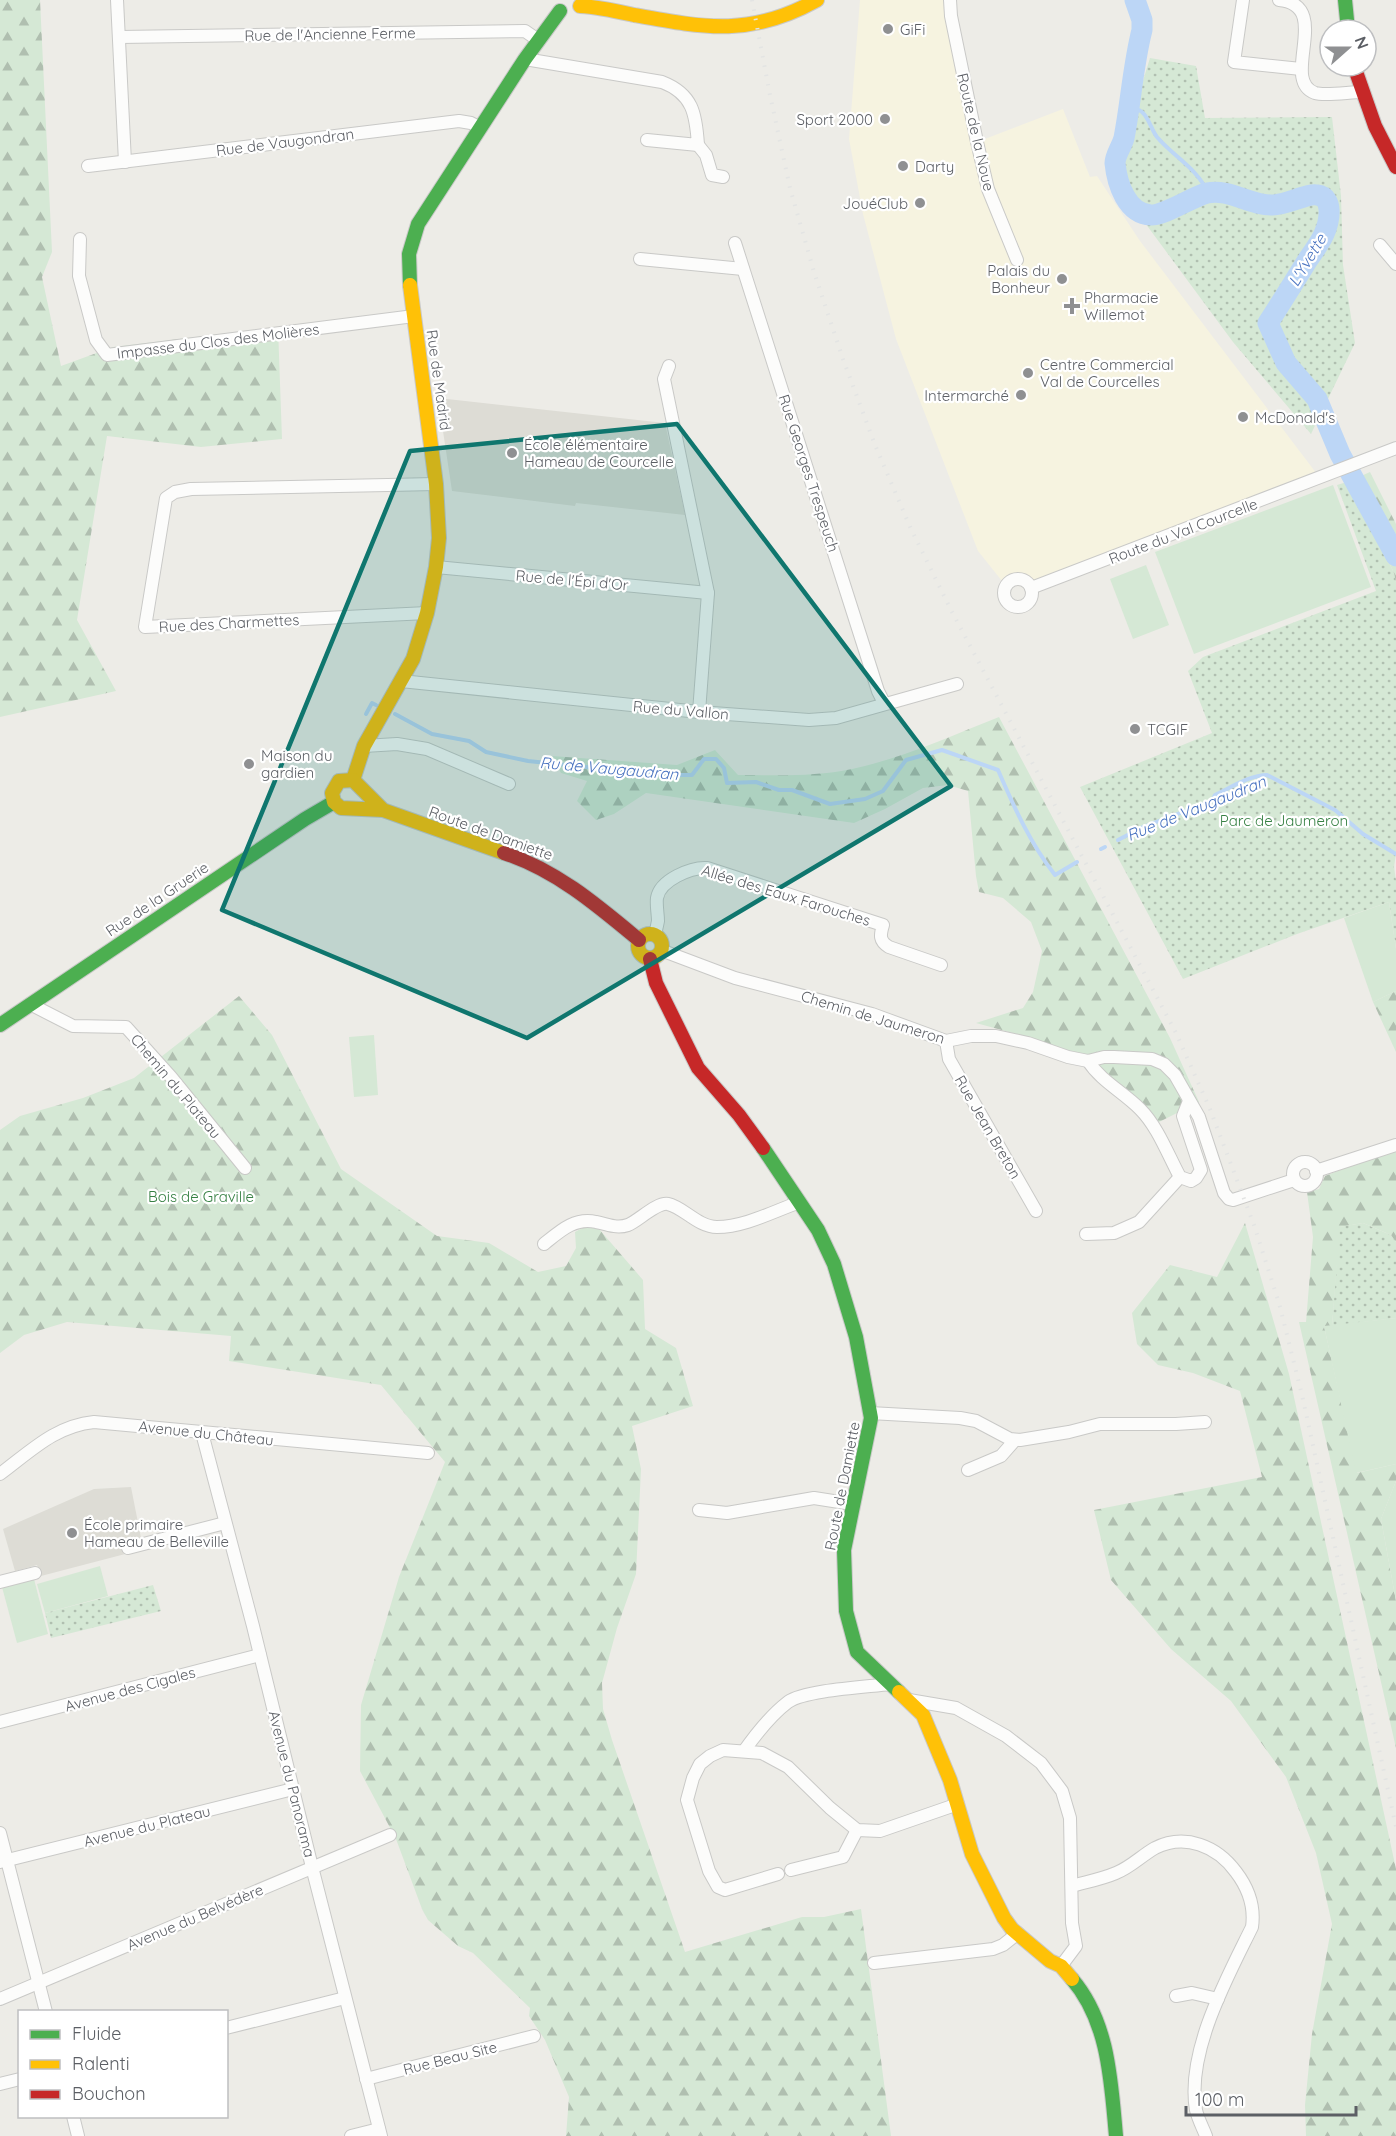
<svg xmlns="http://www.w3.org/2000/svg" width="1396" height="2136" font-family="Quicksand,sans-serif">
<style>
.commercial{fill:#f6f3e0}
.education{fill:#dddcd5}
.grass{fill:url(#grass-dots)}
.forest{fill:url(#forest-firs)}
.garden{fill:#d5e8d5}
.lines{fill:none;stroke-linecap:round;stroke-linejoin:round}
.stream{stroke:#bcd6f6;stroke-width:4}
.river{stroke:#bcd6f6;stroke-width:21}
.street-casing{stroke:#c9c9c7;stroke-width:14}
.fast-casing{stroke:#c9c9c8;stroke-width:16}
.slow-casing{stroke:#c9c9c8;stroke-width:16}
.jam-casing{stroke:#c9c9c8;stroke-width:16}
.street{stroke:#fcfcfb;stroke-width:12}
.fast{stroke:#4caf50;stroke-width:14}
.slow{stroke:#ffc107;stroke-width:14}
.jam{stroke:#c62828;stroke-width:14}
.rail{stroke:#e3e4e3;stroke-width:4;stroke-dasharray:1.5 8;stroke-linecap:butt}
.marked{fill:#0f766e;fill-opacity:0.2;stroke:#0f766e;stroke-width:4.5;stroke-linejoin:round}
.poi-dot{fill:#8f9092;stroke:#fff;stroke-width:2}
.labels{text-anchor:middle;dominant-baseline:central;stroke-width:4.5;stroke-linejoin:round;paint-order:stroke}
.poi-label{font-size:15px;fill:#5c5f65;stroke:#fff;text-anchor:start}
.street-label{font-size:15px;fill:#5c5f65;stroke:#fff}
.park-label{font-size:15px;fill:#378144;stroke:#fff}
.water-label{font-size:16px;font-style:italic;fill:#4973c0;stroke:#fff}
</style>
<defs>
<pattern id="grass-dots" width="8" height="8" patternUnits="userSpaceOnUse" patternTransform="scale(1.5)"><rect width="8" height="8" fill="#d5e8d5"/><path d="M2 2h.1M6 6h.1" fill="none" stroke="#b0bfb0" stroke-width="1.8" stroke-linecap="round"/></pattern>
<pattern id="forest-firs" width="22" height="20" patternUnits="userSpaceOnUse" patternTransform="scale(1.5)"><rect width="22" height="20" fill="#d5e8d5"/><path d="M5 1l3.5 6h-7zM16 11l3.5 6h-7z" fill="#b0bfb0"/></pattern>
</defs>
<rect width="100%" height="100%" fill="#edece7"/>
<!-- commercial -->
<path class="commercial" d="M860,0h87l30,142 86,-33 27,68 7,-1 43,65 180,237 -290,107 -7,-5 -7,-1 -10,7 -28,-35 -82,-212 -33,-125 -14,-75z"/>
<!-- education -->
<g class="education">
<path d="M438,398l227,25 20,92 -109,-12 -1,3 -123,-15z"/>
<path d="M131,1487l10,51 -14,4 2,11 -88,23 -4,-11 -22,6 -12,-42 91,-40z"/>
</g>
<!-- grass -->
<g class="grass">
<path d="M1150,58l46,8 9,52 127,-1 9,79 2,69 12,78 -44,91 -78,-92 -99,-134 -14,-53z"/>
<path d="M1350,481l44,92 2,9v272l-2,13 2,13v69l-7,-47 -92,32 -114,45 -103,-192 132,-54 -24,-62 15,-14 173,-66 -39,-106z"/>
<path d="M1363,1223l28,12 5,7v76l-64,8 7,-99z"/>
<path d="M153,1585l8,26 -110,27 -6,-25z"/>
</g>
<!-- forest -->
<g class="forest">
<path d="M0,0h40l12,252 -10,25 19,89 52,-19 165,-20 4,112 -81,8 -94,-11 -30,184 39,71 -116,26z"/>
<path d="M1370,472l26,52v58l-2,-9 -44,-92z"/>
<path d="M999,717l171,321 29,64 -42,21 -26,-30 -49,-38 -44,-15 -62,-17 47,-15 10,-16 9,-41 -11,-29 -28,-24 -24,-6 -3,-16 -8,-85 -20,-6 -25,3 -38,21 -31,14 -208,-30 -32,21 -18,6 -19,-19 10,-20 -26,-8 -9,-17 125,9 38,-15 23,25c38,0 77,2 114,-6 51,-11 99,-33 147,-52z"/>
<path d="M1396,991v61l-23,-50z"/>
<path d="M239,996l33,39 69,134 96,67 52,7 49,29 28,-6 10,-18 -1,-16 18,-10 50,58 2,49 31,19 17,58 -61,20 9,43 -5,105 -19,54 -15,55 1,26 9,31 73,212 117,-35h22l37,-8 30,227h-325l3,-39 -24,-57 -16,-24 1,-8 -57,-55 -15,-7 -30,-26 -6,-11 -26,-70 -36,-68 1,-66 38,-128 46,-115 -64,-77 -152,-24 2,-25 -164,-14 -43,13 -24,18v-223l20,-14 63,-18 51,-20z"/>
<path d="M1396,1148v94l-5,-7 -28,-12 -23,4 -8,99h-8l33,147 39,-9v17l-15,38 15,82v147l-97,-426h7l7,-85 -6,-45 12,-3 6,-13z"/>
<path d="M1245,1223l44,151 107,495v267h-90l-1,-31 7,-71 20,-110 -16,-71 -30,-76 -55,-76 -60,-52 -60,-69 -17,-70 168,-33 -22,-86 -47,-18 -35,-8 -21,-21 -5,-31 38,-48 47,12z"/>
</g>
<!-- garden -->
<g class="garden">
<path d="M1333,485l38,102 -177,67 -39,-102z"/>
<path d="M1146,565l23,60 -36,14 -23,-60z"/>
<path d="M1389,902l7,47v42l-23,11 -29,-84z"/>
<path d="M374,1035l4,60 -24,2 -5,-60z"/>
<path d="M1396,1318v146l-40,9 -32,-147z"/>
<path d="M1396,1481v120l-15,-82z"/>
<path d="M100,1566l8,30 -63,17 -8,-29z"/>
<path d="M34,1579l14,55 -31,9 -15,-56z"/>
</g>
<g class="lines">
<!-- stream -->
<g class="stream">
<path d="M1129,106c6,2 9,3 13,6 7,6 9,17 15,25 17,20 40,31 51,56"/>
<path d="M366,714l6,-11 4,2"/>
<path d="M395,714l37,20 37,7 17,11 42,9 135,14h29l12,-16h12l8,9 3,15 29,-1 23,8h13l38,14 35,-5 18,-8 23,-31 36,-10 56,20c16,37 32,73 57,105l22,-13"/>
<path d="M1118,840l25,-13 69,-26 3,-6c15,-7 35,-20 52,-20l68,35 28,24 33,20"/>
<path d="M1101,849l4,-2"/>
</g>
<!-- river -->
<path class="river" d="M1135,0l7,20v10c-9,35 -11,72 -18,108 -2,8 -9,17 -9,25 2,21 12,51 36,52 14,0 41,-18 56,-22 22,-5 44,13 66,12 13,0 35,-12 44,-10 18,2 12,28 7,39 -4,9 -11,18 -17,27 -13,21 -26,42 -39,62l18,40 31,36 23,55 56,102"/>
<defs>
<g id="street">
<path d="M117,0l8,162"/>
<path d="M950,0l1,16 26,126 11,47 29,71"/>
<path d="M1243,0l-9,62 67,7"/>
<path d="M1279,0c55,5 0,80 36,93 10,3 35,-1 47,-1"/>
<path d="M120,37l405,-6 13,9"/>
<path d="M525,59l137,23c31,12 34,32 36,63l-51,-5"/>
<path d="M698,145l8,10 6,20 11,2"/>
<path d="M88,166l371,-45 12,2 10,5"/>
<path d="M80,239l-1,37 17,64 11,15 307,-39"/>
<path d="M735,243l143,448 6,12"/>
<path d="M1380,245l16,19"/>
<path d="M640,259l103,10"/>
<path d="M669,366l-5,13 44,214 -9,119"/>
<path d="M436,567l272,26"/>
<circle cx="1018" cy="593" r="14"/>
<path d="M1031,588l365,-140"/>
<path d="M427,613l-282,14 21,-129 9,-6 16,-3 245,-5"/>
<path d="M401,681l298,31 110,8 27,-2 121,-34"/>
<path d="M364,746l33,-2 30,5 82,35"/>
<path d="M655,935c1,-5 2,-9 3,-14 0,-7 -2,-16 -1,-23 3,-18 34,-31 50,-30l176,57c-3,10 -4,16 6,22l52,18"/>
<path d="M661,952h5l69,26 137,36 74,27 25,-5h25l32,7 40,14 20,4 16,-4h10l38,2 12,5 11,11 24,42 25,76 5,6 4,1 61,-20"/>
<path d="M30,1004l43,22 53,1 45,50 74,91"/>
<path d="M946,1041l3,18 87,152"/>
<path d="M1088,1061c13,20 35,31 52,48 18,18 28,46 40,68l11,4 5,-3 5,-8 -18,-54 6,-15"/>
<circle cx="1305" cy="1174" r="12"/>
<path d="M1316,1171l80,-26"/>
<path d="M1086,1234l28,-1 25,-11 41,-45"/>
<path d="M544,1244c16,-13 31,-27 52,-22 12,2 20,7 32,3 10,-4 29,-23 40,-21 15,3 30,23 49,23 28,0 57,-16 83,-25"/>
<path d="M870,1413l90,5 16,3 34,18 10,1 49,-8 31,-8h76l29,-2"/>
<path d="M202,1433l51,193 59,241 69,269"/>
<path d="M968,1470l33,-14 14,-16"/>
<path d="M0,1474c31,-23 55,-48 94,-52l334,31"/>
<path d="M699,1510l28,3 87,-15 38,6"/>
<path d="M128,1548l97,-25"/>
<path d="M0,1582l35,-9"/>
<path d="M909,1700l47,8 50,28 35,27 21,28 8,27 2,105 4,23 -15,20"/>
<path d="M0,1722l260,-67"/>
<path d="M744,1751c12,-17 27,-36 44,-49 17,-12 79,-15 102,-18"/>
<path d="M0,1833l46,179"/>
<path d="M0,1862l293,-73"/>
<path d="M791,1870l52,-13 14,-27"/>
<path d="M778,1874l-53,16 -7,-3 -9,-16 -22,-71 6,-22 7,-14 10,-8 13,-6 39,3 26,14 42,41 27,22 23,1 78,-27"/>
<path d="M1072,1886c14,-4 30,-7 44,-13 15,-6 25,-17 39,-25 30,-15 62,-2 81,24 13,17 19,34 16,55 -25,51 -66,125 -56,183 2,9 7,18 10,26"/>
<path d="M874,1963l119,-14 10,-4 15,-12"/>
<path d="M1176,1996l16,-3 26,6"/>
<path d="M0,1999l390,-164"/>
<path d="M226,2028l119,-30"/>
<path d="M366,2079l168,-43"/>
<path d="M0,2084l20,-5"/>
<path d="M73,2116l5,20"/>
<path d="M351,2136l28,-7"/>
</g>
<g id="fast">
<path d="M1345,0l3,30"/>
<path d="M410,285l-1,-31 9,-30 107,-165 35,-48"/>
<path d="M0,1025l305,-206 29,-17"/>
<path d="M763,1148l55,82 16,34 22,73 15,81 -27,132 2,61 11,41 42,40"/>
<path d="M1072,1979c37,43 39,103 44,157"/>
</g>
<g id="slow">
<path d="M580,6c19,1 36,5 54,9 71,13 117,22 183,-15"/>
<path d="M353,780l11,-34 49,-87 14,-46 9,-46 3,-29 -3,-54 -26,-199"/>
<path d="M383,810l-30,-30 -14,1 -7,12 2,9 7,6 42,2 121,43"/>
<circle cx="650" cy="946" r="12"/>
<path d="M899,1692l24,23 27,65 22,74 32,64 8,11 38,32 11,5 11,13"/>
</g>
<g id="jam">
<path d="M1354,66l21,60 21,41"/>
<path d="M504,853c52,17 93,52 135,87"/>
<path d="M650,959l6,24 42,85 41,47 24,33"/>
</g>
</defs>
<!-- street casing -->
<use href="#street" class="street-casing"/>
<!-- fast casing -->
<use href="#fast" class="fast-casing"/>
<!-- slow casing -->
<use href="#slow" class="slow-casing"/>
<!-- jam casing -->
<use href="#jam" class="jam-casing"/>
<!-- street -->
<use href="#street" class="street"/>
<!-- fast -->
<use href="#fast" class="fast"/>
<!-- slow -->
<use href="#slow" class="slow"/>
<!-- jam -->
<use href="#jam" class="jam"/>
<!-- rail -->
<path class="rail" d="M752,0l18,95 20,93 24,84 29,87 32,86 36,84 40,81 225,423 34,76 44,116 25,78 23,92 94,432"/>
</g>
<!-- marked area -->
<path class="marked" d="M677,424l274,362 -424,252 -305,-128 188,-459z"/>
<!-- markers -->
<g class="poi-dot">
<circle cx="888" cy="29" r="6"/>
<circle cx="885" cy="119" r="6"/>
<circle cx="903" cy="166" r="6"/>
<circle cx="920" cy="203" r="6"/>
<circle cx="1062" cy="279" r="6"/>
<path d="M1069 297h6v6h6v6h-6v6h-6v-6h-6v-6h6z"/>
<circle cx="1028" cy="373" r="6"/>
<circle cx="1021" cy="395" r="6"/>
<circle cx="1243" cy="417" r="6"/>
<circle cx="512" cy="453" r="6"/>
<circle cx="1135" cy="729" r="6"/>
<circle cx="249" cy="764" r="6"/>
<circle cx="72" cy="1533" r="6"/>
</g>
<g class="labels">
<!-- poi labels -->
<g class="poi-label">
<text x="900" y="29">GiFi</text>
<text x="873" y="119" text-anchor="end">Sport 2000</text>
<text x="915" y="166">Darty</text>
<text x="908" y="203" text-anchor="end">JouéClub</text>
<text x="1050" y="270" text-anchor="end">Palais du<tspan x="1050" dy="17">Bonheur</tspan></text>
<text x="1084" y="297">Pharmacie<tspan x="1084" dy="17">Willemot</tspan></text>
<text x="1040" y="364">Centre Commercial<tspan x="1040" dy="17">Val de Courcelles</tspan></text>
<text x="1009" y="395" text-anchor="end">Intermarché</text>
<text x="1255" y="417">McDonald's</text>
<text x="524" y="444">École élémentaire<tspan x="524" dy="17">Hameau de Courcelle</tspan></text>
<text x="1147" y="729">TCGIF</text>
<text x="261" y="755">Maison du<tspan x="261" dy="17">gardien</tspan></text>
<text x="84" y="1524">École primaire<tspan x="84" dy="17">Hameau de Belleville</tspan></text>
</g>
<!-- street labels -->
<g class="street-label">
<text transform="translate(330 34) rotate(-1)">Rue de l'Ancienne Ferme</text>
<text transform="translate(976 132) rotate(77)">Route de la Noue</text>
<text transform="translate(285 142) rotate(-7)">Rue de Vaugondran</text>
<text transform="translate(218 341) rotate(-7)">Impasse du Clos des Molières</text>
<text transform="translate(439 380) rotate(82)">Rue de Madrid</text>
<text transform="translate(809 473) rotate(72)">Rue Georges Trespeuch</text>
<text transform="translate(1183 531) rotate(-21)">Route du Val Courcelle</text>
<text transform="translate(572 580) rotate(5)">Rue de l'Épi d'Or</text>
<text transform="translate(229 623) rotate(-3)">Rue des Charmettes</text>
<text transform="translate(681 710) rotate(5)">Rue du Vallon</text>
<text transform="translate(491 833) rotate(20)">Route de Damiette</text>
<text transform="translate(786 895) rotate(17)">Allée des Eaux Farouches</text>
<text transform="translate(157 899) rotate(-34)">Rue de la Gruerie</text>
<text transform="translate(873 1017) rotate(17)">Chemin de Jaumeron</text>
<text transform="translate(176 1086) rotate(50)">Chemin du Plateau</text>
<text transform="translate(988 1127) rotate(60)">Rue Jean Breton</text>
<text transform="translate(206 1433) rotate(6)">Avenue du Château</text>
<text transform="translate(842 1486) rotate(-79)">Route de Damiette</text>
<text transform="translate(130 1689) rotate(-15)">Avenue des Cigales</text>
<text transform="translate(292 1784) rotate(76)">Avenue du Panorama</text>
<text transform="translate(147 1826) rotate(-14)">Avenue du Plateau</text>
<text transform="translate(195 1917) rotate(-23)">Avenue du Belvédère</text>
<text transform="translate(450 2058) rotate(-14)">Rue Beau Site</text>
</g>
<!-- park labels -->
<g class="park-label">
<text x="1284" y="820">Parc de Jaumeron</text>
<text x="201" y="1196">Bois de Graville</text>
</g>
<!-- water labels -->
<g class="water-label">
<text transform="translate(1307 260) rotate(-59)">L'Yvette</text>
<text transform="translate(609 768) rotate(5)">Ru de Vaugaudran</text>
<text transform="translate(1196 808) rotate(-22)">Rue de Vaugaudran</text>
</g>
</g>
<!-- legend -->
<rect x="18" y="2010" width="210" height="108" fill="#ffffff" stroke="#bebfc1" stroke-width="1.5"/>
<rect x="30" y="2030" width="30" height="9" fill="#4caf50" stroke="#bebfc1" stroke-width="1.5"/>
<text x="72" y="2040" font-size="18" fill="#5c5f65">Fluide</text>
<rect x="30" y="2060" width="30" height="9" fill="#ffc107" stroke="#bebfc1" stroke-width="1.5"/>
<text x="72" y="2070" font-size="18" fill="#5c5f65">Ralenti</text>
<rect x="30" y="2090" width="30" height="9" fill="#c62828" stroke="#bebfc1" stroke-width="1.5"/>
<text x="72" y="2100" font-size="18" fill="#5c5f65">Bouchon</text>
<!-- north arrow -->
<g transform="translate(1348 48) rotate(69)"><circle r="28" fill="#ffffff" stroke="#bebfc1" stroke-width="1.5"/>
<path d="M0-4.5L10 22L0 15L-10 22Z" fill="#8f9092"/>
<text y="-9" font-size="16" font-weight="bold" text-anchor="middle" fill="#5c5f65">N</text>
</g>
<!-- scale -->
<path d="M1186 2106v9h170v-9" fill="none" stroke="#5c5f65" stroke-width="3"/>
<text x="1195" y="2106" font-size="18" fill="#5c5f65" stroke="#ffffff" stroke-width="4.5" paint-order="stroke">100 m</text>
</svg>
